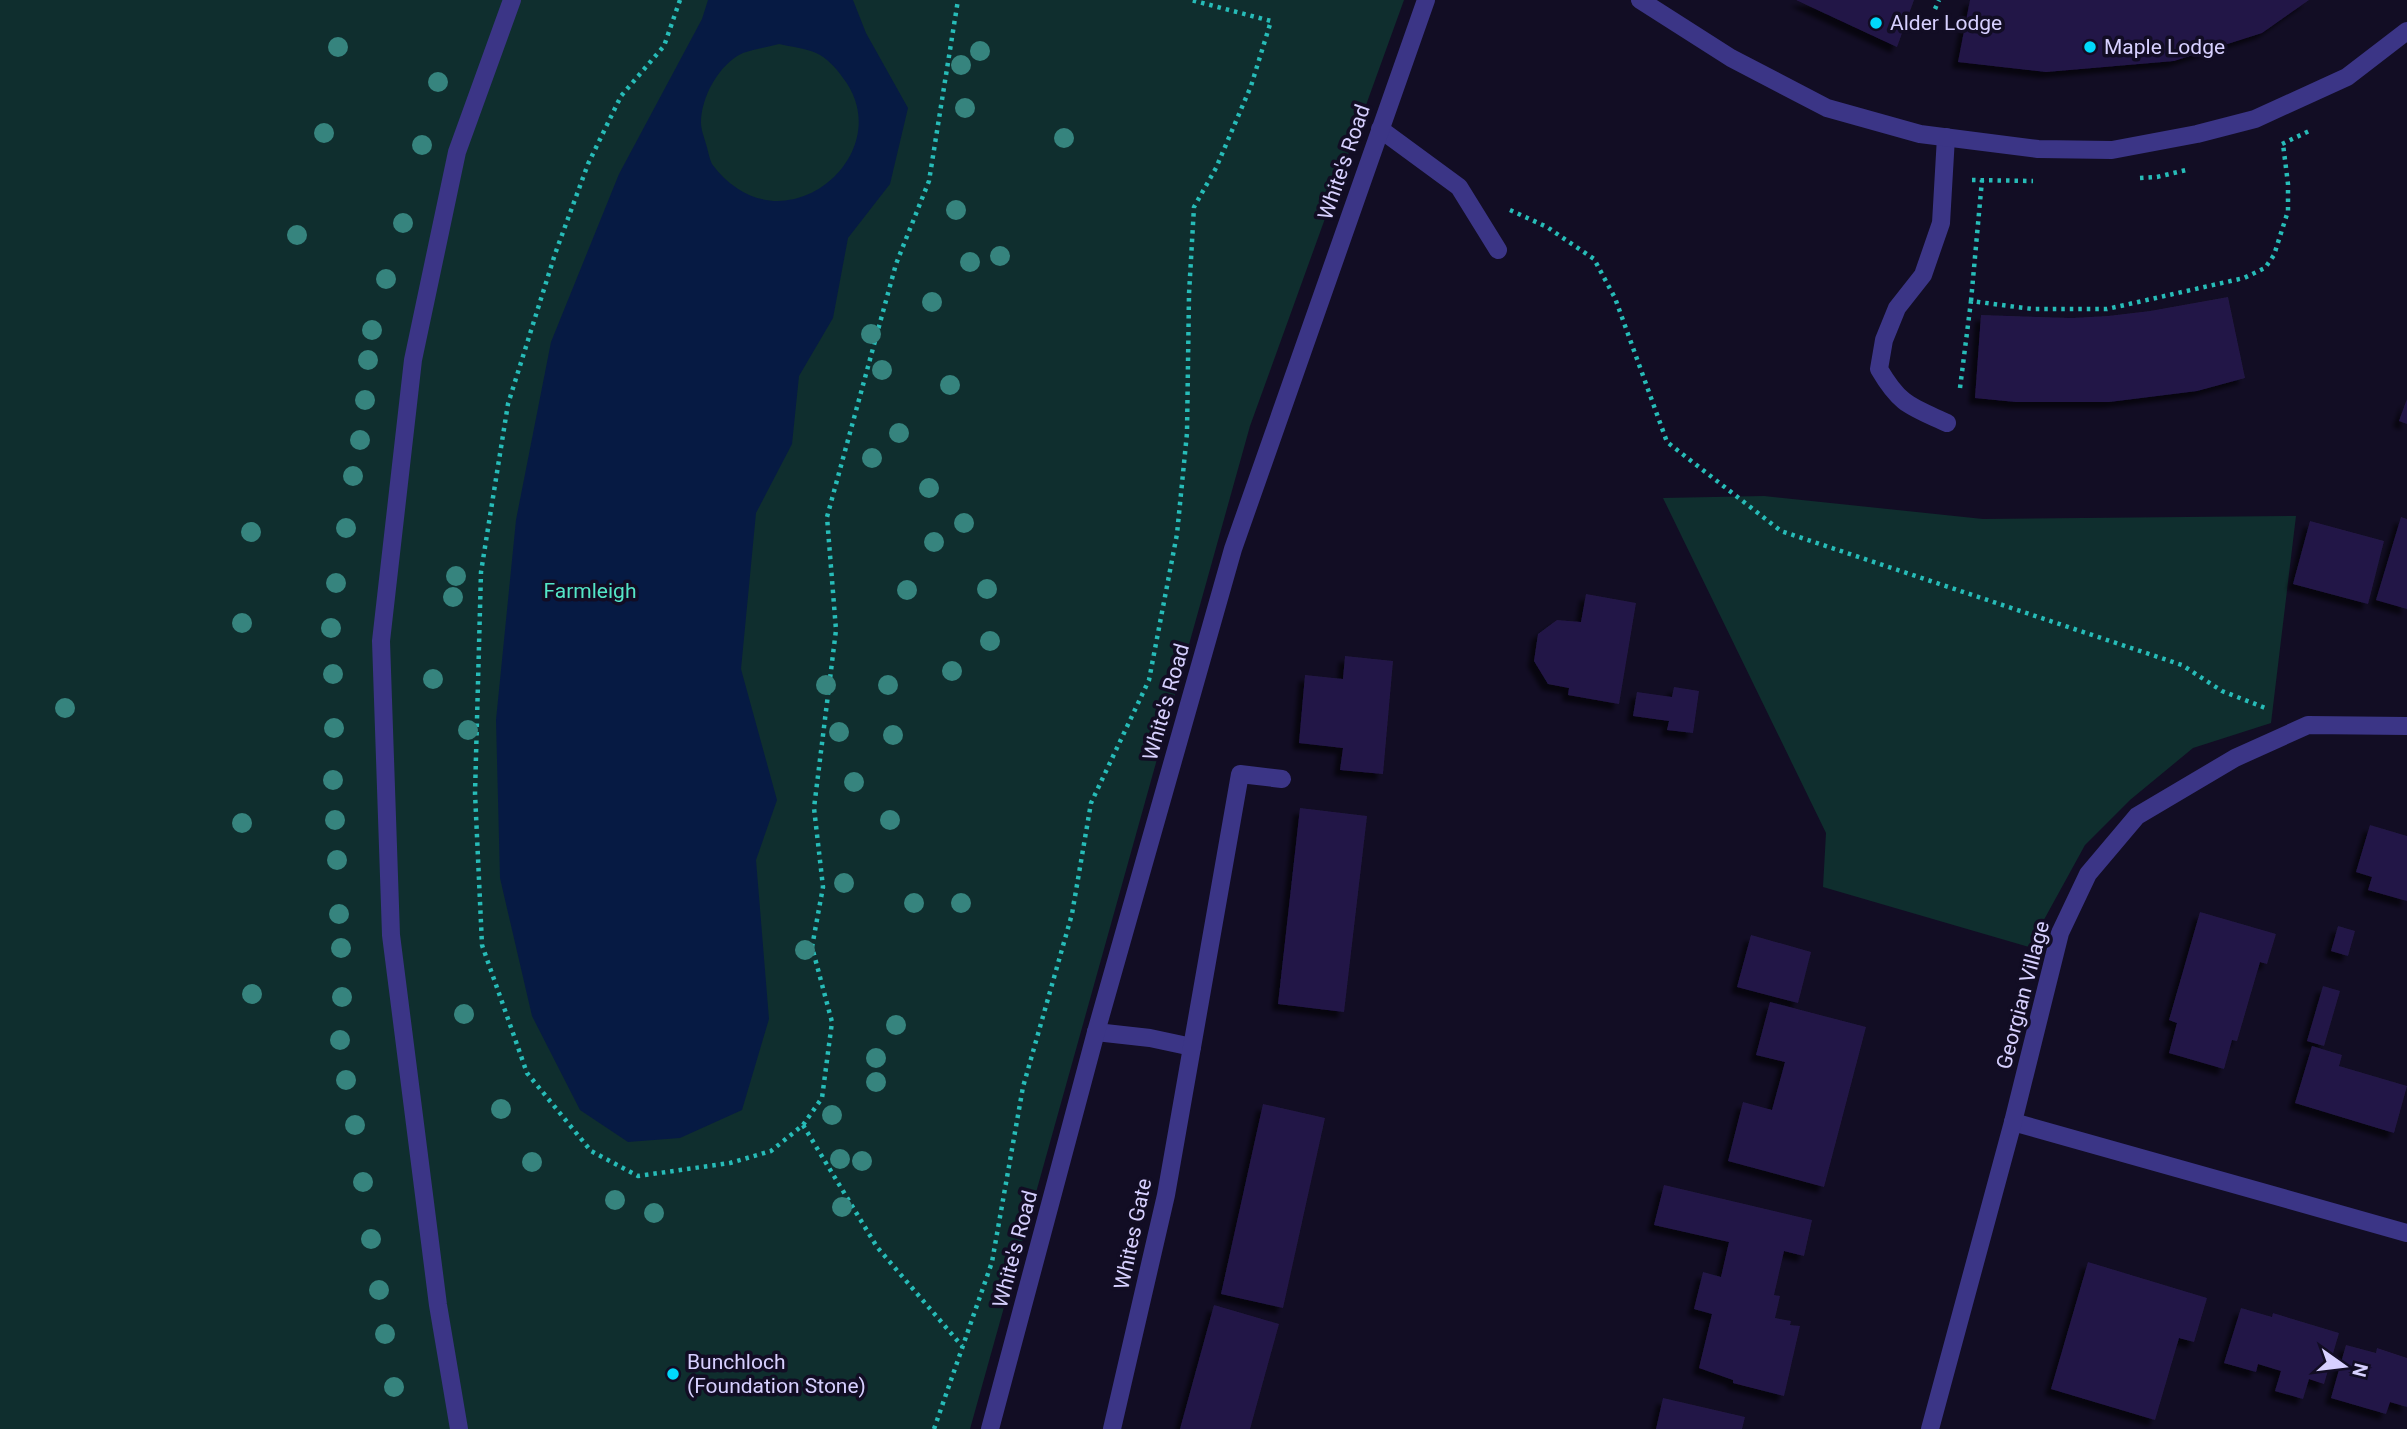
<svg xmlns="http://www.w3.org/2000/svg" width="2407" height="1429" font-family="Roboto,sans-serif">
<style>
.green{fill:#0f2e2e}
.water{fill:#061a43;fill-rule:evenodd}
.building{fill:#231846;filter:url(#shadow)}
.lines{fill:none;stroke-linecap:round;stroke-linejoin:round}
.path{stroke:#27bcb8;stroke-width:4.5;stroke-dasharray:3.5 5;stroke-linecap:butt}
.service{stroke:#3b3586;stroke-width:18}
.minor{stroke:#3b3586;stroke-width:18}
.tree{fill:#36847e}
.poi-dot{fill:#00d9fb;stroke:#120d24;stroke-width:2.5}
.labels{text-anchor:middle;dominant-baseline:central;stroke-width:7;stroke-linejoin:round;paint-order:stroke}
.poi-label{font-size:21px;fill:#d7d0ff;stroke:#120d24;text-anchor:start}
.street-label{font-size:21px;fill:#d7d0ff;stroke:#120d24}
.park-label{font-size:21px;fill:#54e6c7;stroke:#120d24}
</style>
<defs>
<filter id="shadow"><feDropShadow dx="-6" dy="6" stdDeviation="2" flood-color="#0009"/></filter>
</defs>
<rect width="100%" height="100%" fill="#120d24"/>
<!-- green -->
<g class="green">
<path d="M0,0h1404l-154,426 -280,1003h-970z"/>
<path d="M1764,496l219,23 313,-3 -25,207 -78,25 -63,52 -45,45 -56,102 -206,-60 3,-54 -163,-335z"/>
</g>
<!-- water -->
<path class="water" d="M708,0h145l13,33 42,75 -18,76 -42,54 -15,80 -34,58 -7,68 -36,69 -15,156 36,131 -21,60 13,159 -27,91 -62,28 -52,4 -48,-32 -48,-94 -32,-138 -4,-158 20,-200 35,-178 68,-168 83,-155zM779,44c12,3 26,4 37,9 11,5 20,15 27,25 59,76 -62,179 -131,86 -3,-6 -4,-14 -6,-20 -2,-7 -5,-15 -5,-21 0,-26 18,-59 42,-70 11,-4 25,-6 36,-9z"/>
<!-- building -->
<g class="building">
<path d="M1796,0h118l-17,47z"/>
<path d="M1970,0h339l-47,33 -88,28 -128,11 -88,-10z"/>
<path d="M2228,297l17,81 -48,13 -88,11h-93l-41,-4 6,-83 91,3 36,-2 42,-5z"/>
<path d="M2407,399v25l-8,-3z"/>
<path d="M2401,517l6,2v90l-31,-9z"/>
<path d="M2310,521l74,20 -16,63 -75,-20z"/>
<path d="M1586,594l50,9 -17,101 -51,-9 1,-7 -21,-4 -14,-23 4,-27 19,-14 24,2z"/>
<path d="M1345,656l48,5 -10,113 -43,-4 3,-22 -44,-5 6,-68 38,4z"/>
<path d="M1674,687l25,4 -6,42 -26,-3 2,-9 -36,-5 4,-24 35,5z"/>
<path d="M1300,808l67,8 -23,196 -66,-8z"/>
<path d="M2370,825l37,11v65l-39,-11 4,-13 -16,-5z"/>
<path d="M2200,912l76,22 -9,30 -7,-2 -23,79 -5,-1 -8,29 -55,-16 8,-30 -8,-3z"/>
<path d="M2338,926l17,5 -7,25 -17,-5z"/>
<path d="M1751,935l60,17 -13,51 -61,-16z"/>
<path d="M2323,986l17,5 -16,55 -17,-5z"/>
<path d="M1770,1002l96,25 -42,160 -96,-26 15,-59 29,8 13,-48 -29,-7z"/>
<path d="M2312,1046l30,9 -3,11 68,20 -13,47 -99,-30z"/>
<path d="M1263,1104l62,14 -42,190 -62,-14z"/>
<path d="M1664,1185l148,35 -8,36 -20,-5 -10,44 6,1 -5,22 16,3 -1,4 10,1 -16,70 -51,-13v-3l-34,-12 13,-54 -18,-5 9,-37 18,5 8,-35 -75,-17z"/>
<path d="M2088,1262l119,36 -13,44 -15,-4 -24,82 -104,-31z"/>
<path d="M1214,1305l65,19 -29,105h-70z"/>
<path d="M2241,1308l31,9 1,-4 66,20 -15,51 -15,-5 -6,20 -28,-8 6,-20 -23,-7 -2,8 -32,-9z"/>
<path d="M2346,1345l30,8 1,-5 30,10v49l-17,-5 -4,12 -55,-16z"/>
<path d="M1663,1398l82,19 -3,12h-86z"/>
</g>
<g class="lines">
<!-- path -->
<g class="path">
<path d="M680,0l-16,46 -43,50 -33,68 -33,90 -47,150 -27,168 -6,221 7,152 45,128 64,78 47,25 92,-13 41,-12 32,-26 19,-27 10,-76 -20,-75 11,-60 -9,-79 22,-178 -9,-113 69,-253 33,-83 29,-181"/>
<path d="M1935,9l4,-9"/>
<path d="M2282,144l27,-13"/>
<path d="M2140,178l17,-1 29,-7"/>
<path d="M1972,180l61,1"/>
<path d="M1510,210l37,17 47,32 21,39 52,144 114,89 401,134 40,26 46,18"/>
<path d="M1971,301l11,-121"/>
<path d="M1960,388l11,-87 61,8h75l137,-31 21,-10 9,-13 14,-44v-27l-5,-40"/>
<path d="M803,1125l74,122 85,99"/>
<path d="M934,1429l58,-167 31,-175 49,-173 19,-111 58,-123 28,-146 10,-101 2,-139 5,-87 22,-39 35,-82 20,-65 -80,-21"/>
</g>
<!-- service -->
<g class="service">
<path d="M1380,129l79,58 39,63"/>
<path d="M1946,137l-5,86 -18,52 -26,33 -13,32 -5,29c21,36 31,37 68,54"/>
<path d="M459,1429l-21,-124 -47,-370 -10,-294 32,-281 44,-208 55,-152"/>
</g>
<!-- minor -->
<g class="minor">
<path d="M1640,0l91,58 96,50 93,26 118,15 74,1 85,-16 58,-15 92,-42 60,-46"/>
<path d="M1096,1032l54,6 42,9"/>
<path d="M2013,1122l394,111"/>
<path d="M990,1429l106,-397 137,-483 193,-549"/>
<path d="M1112,1429l54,-234 74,-421 42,5"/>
<path d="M1930,1429l83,-307 47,-189 28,-59 49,-58 98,-58 73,-33 99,1"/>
</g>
</g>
<!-- trees -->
<g class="tree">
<circle cx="338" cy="47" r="10"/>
<circle cx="980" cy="51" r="10"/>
<circle cx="961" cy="65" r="10"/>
<circle cx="438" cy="82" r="10"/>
<circle cx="965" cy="108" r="10"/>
<circle cx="324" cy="133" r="10"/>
<circle cx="1064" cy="138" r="10"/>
<circle cx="422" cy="145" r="10"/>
<circle cx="956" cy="210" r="10"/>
<circle cx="403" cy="223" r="10"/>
<circle cx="297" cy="235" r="10"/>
<circle cx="1000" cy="256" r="10"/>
<circle cx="970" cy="262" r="10"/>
<circle cx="386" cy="279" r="10"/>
<circle cx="932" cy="302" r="10"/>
<circle cx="372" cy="330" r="10"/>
<circle cx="871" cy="334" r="10"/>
<circle cx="368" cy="360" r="10"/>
<circle cx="882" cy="370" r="10"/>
<circle cx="950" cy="385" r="10"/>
<circle cx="365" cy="400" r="10"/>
<circle cx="899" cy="433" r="10"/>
<circle cx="360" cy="440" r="10"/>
<circle cx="872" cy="458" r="10"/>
<circle cx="353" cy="476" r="10"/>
<circle cx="929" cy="488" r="10"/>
<circle cx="964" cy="523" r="10"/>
<circle cx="346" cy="528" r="10"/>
<circle cx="251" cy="532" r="10"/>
<circle cx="934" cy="542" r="10"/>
<circle cx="456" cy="576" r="10"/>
<circle cx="336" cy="583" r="10"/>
<circle cx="987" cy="589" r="10"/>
<circle cx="907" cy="590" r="10"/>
<circle cx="453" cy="597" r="10"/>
<circle cx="242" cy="623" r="10"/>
<circle cx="331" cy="628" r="10"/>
<circle cx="990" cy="641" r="10"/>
<circle cx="952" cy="671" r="10"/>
<circle cx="333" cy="674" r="10"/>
<circle cx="433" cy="679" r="10"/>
<circle cx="826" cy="685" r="10"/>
<circle cx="888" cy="685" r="10"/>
<circle cx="65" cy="708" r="10"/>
<circle cx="334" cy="728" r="10"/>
<circle cx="468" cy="730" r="10"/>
<circle cx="839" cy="732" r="10"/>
<circle cx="893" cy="735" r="10"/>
<circle cx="333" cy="780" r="10"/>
<circle cx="854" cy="782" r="10"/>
<circle cx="335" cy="820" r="10"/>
<circle cx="890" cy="820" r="10"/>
<circle cx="242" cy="823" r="10"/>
<circle cx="337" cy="860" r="10"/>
<circle cx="844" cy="883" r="10"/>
<circle cx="914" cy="903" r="10"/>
<circle cx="961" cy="903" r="10"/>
<circle cx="339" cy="914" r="10"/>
<circle cx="341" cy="948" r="10"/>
<circle cx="805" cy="950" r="10"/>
<circle cx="252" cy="994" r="10"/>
<circle cx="342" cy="997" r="10"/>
<circle cx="464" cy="1014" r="10"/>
<circle cx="896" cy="1025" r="10"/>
<circle cx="340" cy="1040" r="10"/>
<circle cx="876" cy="1058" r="10"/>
<circle cx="346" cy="1080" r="10"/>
<circle cx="876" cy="1082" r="10"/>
<circle cx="501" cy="1109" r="10"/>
<circle cx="832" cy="1115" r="10"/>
<circle cx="355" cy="1125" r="10"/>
<circle cx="840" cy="1159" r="10"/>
<circle cx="862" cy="1161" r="10"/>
<circle cx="532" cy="1162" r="10"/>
<circle cx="363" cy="1182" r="10"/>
<circle cx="615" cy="1200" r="10"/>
<circle cx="842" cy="1207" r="10"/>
<circle cx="654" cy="1213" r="10"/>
<circle cx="371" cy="1239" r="10"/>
<circle cx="379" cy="1290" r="10"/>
<circle cx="385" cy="1334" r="10"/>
<circle cx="394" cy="1387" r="10"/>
</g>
<!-- markers -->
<g class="poi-dot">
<circle cx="1876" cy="23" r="7"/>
<circle cx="2090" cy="47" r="7"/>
<circle cx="673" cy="1374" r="7"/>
</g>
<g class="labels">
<!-- poi labels -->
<g class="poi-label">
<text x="1890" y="23">Alder Lodge</text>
<text x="2104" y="47">Maple Lodge</text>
<text x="687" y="1362">Bunchloch<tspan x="687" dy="24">(Foundation Stone)</tspan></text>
</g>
<!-- street labels -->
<g class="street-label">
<text transform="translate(1344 162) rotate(-71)">White's Road</text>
<text transform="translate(1166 702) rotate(-74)">White's Road</text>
<text transform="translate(2023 995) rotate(-75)">Georgian Village</text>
<text transform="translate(1133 1234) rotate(-78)">Whites Gate</text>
<text transform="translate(1015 1249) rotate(-75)">White's Road</text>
</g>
<!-- park labels -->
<g class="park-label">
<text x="590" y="591">Farmleigh</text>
</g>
</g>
<!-- north arrow -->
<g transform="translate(2344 1366) rotate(104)" stroke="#120d24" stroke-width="5" paint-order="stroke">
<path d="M0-5L12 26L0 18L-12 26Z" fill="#d7d0ff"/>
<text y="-10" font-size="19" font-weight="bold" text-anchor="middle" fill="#d7d0ff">N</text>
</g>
</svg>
